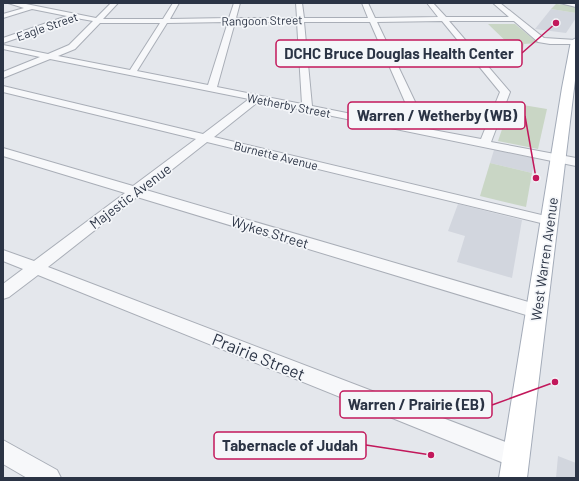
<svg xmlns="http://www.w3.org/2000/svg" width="579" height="481" font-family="Barlow,sans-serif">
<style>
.built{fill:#d2d6de}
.green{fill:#c9d6c5}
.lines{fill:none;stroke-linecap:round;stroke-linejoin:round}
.minor-casing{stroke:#a9aeb7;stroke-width:2}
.major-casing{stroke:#a3abb8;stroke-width:2}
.minor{fill:#f7f8fa;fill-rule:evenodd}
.major{fill:#fff;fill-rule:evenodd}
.labels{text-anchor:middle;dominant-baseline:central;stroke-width:3.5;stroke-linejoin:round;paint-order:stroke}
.far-street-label{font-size:12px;fill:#2b3445;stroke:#f4f6f9}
.street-label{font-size:14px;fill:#2b3445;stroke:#f4f6f9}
.near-street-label{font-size:17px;fill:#2b3445;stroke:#f4f6f9}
.leader{fill:none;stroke:#c2185b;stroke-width:1.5}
.callout-dot{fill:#c2185b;stroke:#f4f6f9;stroke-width:1.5}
.callout{fill:#f4f6f9;stroke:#c2185b;stroke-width:1.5}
.callout-label{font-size:15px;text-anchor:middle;font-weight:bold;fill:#2b3445}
</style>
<rect width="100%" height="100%" fill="#e4e7ec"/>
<!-- built -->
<g class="built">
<path d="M551,9l25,4v5l-10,15 -31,-4z"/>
<path d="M494,150l41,8 -3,15 -42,-10z"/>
<path d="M458,204l64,16 -10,58 -55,-16 8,-26 -17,-5z"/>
<path d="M558,456l18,7v15h-20z"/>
</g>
<!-- green -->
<g class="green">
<path d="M556,4l20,2v7l-25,-4z"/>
<path d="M488,24h27l23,19 -14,1 -1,5h-9z"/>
<path d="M511,103l36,6 -9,40 -40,-8z"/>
<path d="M490,163l42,10 -6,34 -46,-11z"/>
</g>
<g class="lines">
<defs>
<g id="minor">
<path d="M8,3h13l75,15 15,-15h7l-15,16h60l10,-16h6l-9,16 59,-1 5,-15h6l-4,15h61l-1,-15h6l2,15h64l-6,-15h6l7,15 63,-1 -11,-14h6l13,14h63l-16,-14h7l44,35 32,2v4h-26l-12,-2 -24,-21h-65l61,71 -19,50 85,16v8l-317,-65 -45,36 340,81 2,3 -2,3 -5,1 -342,-83 -61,48 396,116 3,5 -3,5 -6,2 -399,-121 -89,70 476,182 3,8 -3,8 -8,3 -478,-193 -29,22 -6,2v-15l20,-15 -20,-8v-11l31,11 91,-68 -122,-37v-8l130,38 63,-47 -193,-47v-6l200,48 46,-35 -199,-40 -47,19v-6l37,-15 -37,-8v-4l45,9 21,-9 24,-24 -17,-3 -73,25v-5l64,-22 -35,-7 -29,9v-4l21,-6zM442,21l58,71 -19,47 -53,-10 -51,-107zM228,22l-20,63 -71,-14 30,-48zM235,22h62l5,82 -85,-17zM304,22h66l46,105 -104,-21zM100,23h60l-30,47 -72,-14 17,-7z"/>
<path d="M560,3h16v4z"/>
<path d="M3,440l54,30 4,8h-34l-24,-14z"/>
</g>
<path id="major" d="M576,38v34l-49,406h-28l63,-390 9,-47z"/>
</defs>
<!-- minor casing -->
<use href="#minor" class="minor-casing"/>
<!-- major casing -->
<use href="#major" class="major-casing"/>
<!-- minor -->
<use href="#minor" class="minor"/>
<!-- major -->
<use href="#major" class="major"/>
</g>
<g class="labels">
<!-- far-street labels -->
<g class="far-street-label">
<text transform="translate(262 20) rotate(-1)">Rangoon Street</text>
<text transform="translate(47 26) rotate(-19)">Eagle Street</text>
<text transform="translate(289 105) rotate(11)">Wetherby Street</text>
<text transform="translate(276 155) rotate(14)">Burnette Avenue</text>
</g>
<!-- street labels -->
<g class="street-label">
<text transform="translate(130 196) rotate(-37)">Majestic Avenue</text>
<text transform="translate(270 232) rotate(17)">Wykes Street</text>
<text transform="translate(544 259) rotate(-82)">West Warren Avenue</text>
</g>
<!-- near-street labels -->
<g class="near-street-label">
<text transform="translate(259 356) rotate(22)">Prairie Street</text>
</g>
</g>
<!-- callouts -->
<path class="leader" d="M556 23L522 53M536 178L525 116M555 382L492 405M431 455L366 445"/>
<g class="callout-dot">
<circle cx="556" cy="23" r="4"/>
<circle cx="536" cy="178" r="4"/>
<circle cx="555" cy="382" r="4"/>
<circle cx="431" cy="455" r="4"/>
</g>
<g class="callout">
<rect x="276" y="40" width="246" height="27" rx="4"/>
<rect x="348" y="102" width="177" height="27" rx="4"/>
<rect x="340" y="391" width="152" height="27" rx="4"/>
<rect x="214" y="432" width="152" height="27" rx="4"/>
</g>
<g class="callout-label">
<text x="399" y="59">DCHC Bruce Douglas Health Center</text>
<text x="437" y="121">Warren / Wetherby (WB)</text>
<text x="416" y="410">Warren / Prairie (EB)</text>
<text x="290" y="451">Tabernacle of Judah</text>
</g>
<!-- border -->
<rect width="579" height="481" fill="none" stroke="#2b3445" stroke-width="8"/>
</svg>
